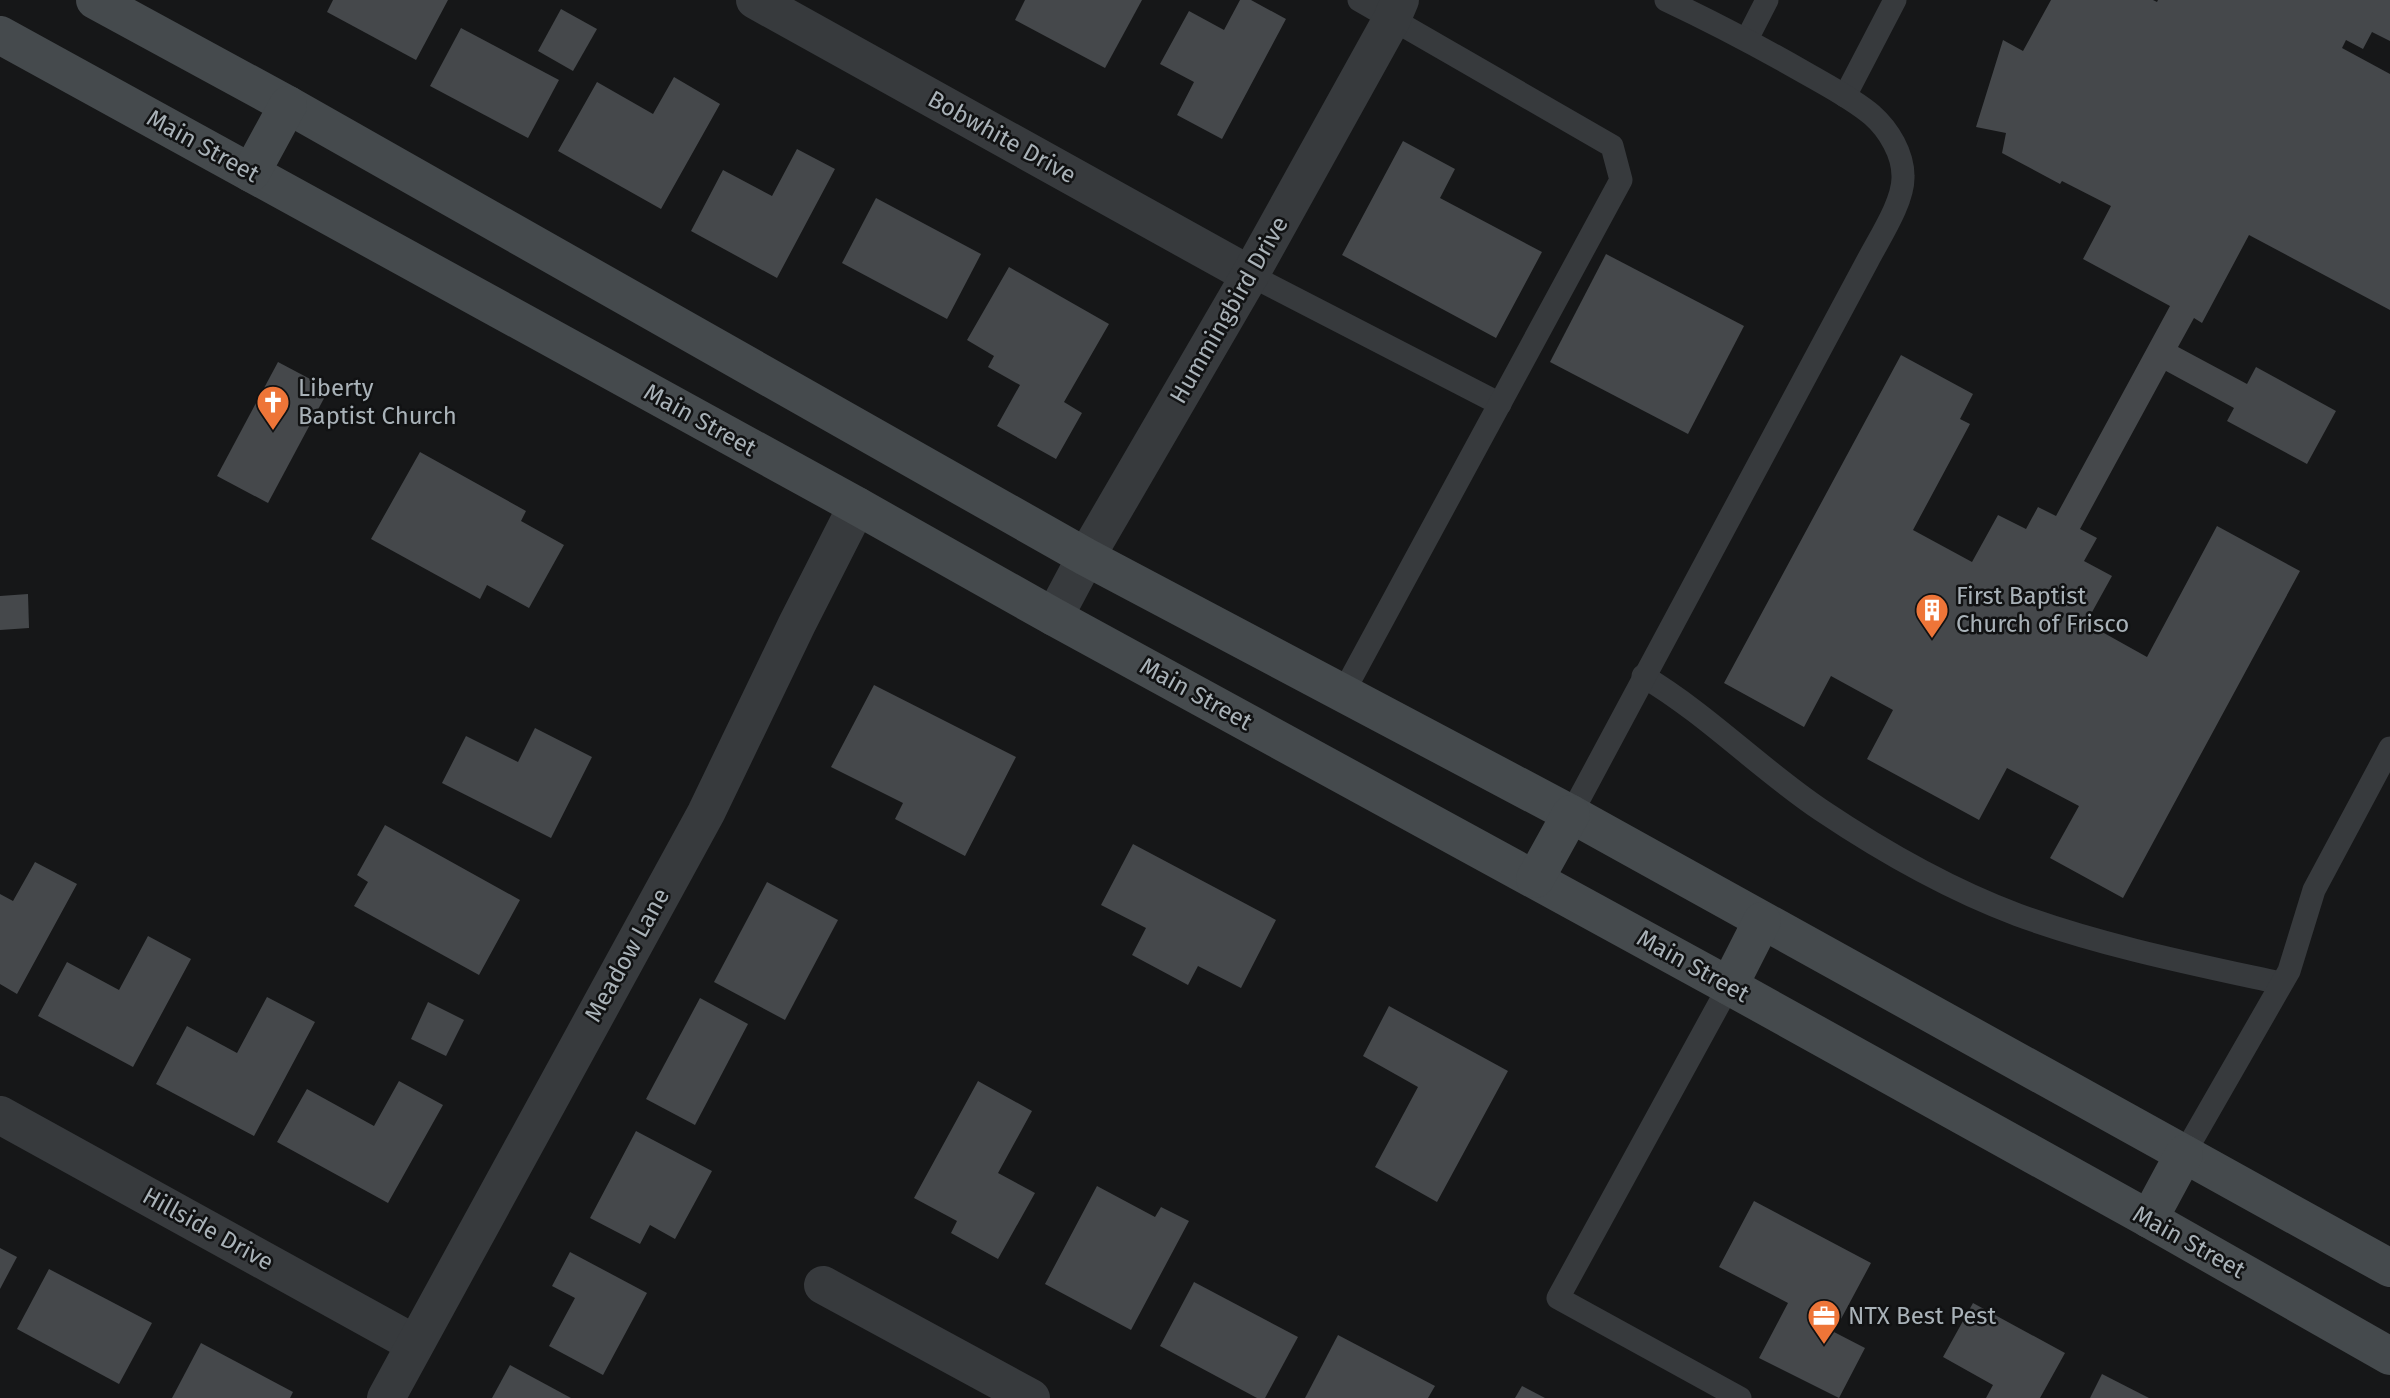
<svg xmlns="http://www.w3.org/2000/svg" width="2390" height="1398" font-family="'Fira Sans',sans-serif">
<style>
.building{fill:#45484b}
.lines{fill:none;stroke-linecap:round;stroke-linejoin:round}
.lane{stroke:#373a3d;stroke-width:23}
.street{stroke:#373a3d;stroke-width:38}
.secondary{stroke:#454a4d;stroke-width:38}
.labels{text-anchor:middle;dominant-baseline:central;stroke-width:5;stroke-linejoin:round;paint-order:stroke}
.street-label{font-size:24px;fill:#a9b2b8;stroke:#111213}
.poi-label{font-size:24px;fill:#a9b2b8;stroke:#111213;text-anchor:start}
</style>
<rect width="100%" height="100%" fill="#161718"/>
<!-- building -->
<g class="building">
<path d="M333,0h115l-32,60 -89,-48z"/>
<path d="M1025,0h117l-37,68 -90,-48z"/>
<path d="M1240,0h11l35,19 -64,120 -45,-24 17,-33 -34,-18 29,-53 35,19z"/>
<path d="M2051,0h102l4,2 1,-2h232v41l-18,-9 -9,17 -17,-9 -4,8 48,26v236l-141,-75 -47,88 -8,-5 -16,29 69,37 9,-17 80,44 -29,53 -80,-43 7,-13 -68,-37 -86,158 17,9 -13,23 28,15 -26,47 61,34 70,-131 83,45 -177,327 -73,-40 29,-52 -72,-38 -28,52 -112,-61 26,-49 -62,-34 -27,51 -80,-44 177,-328 72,39 -13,25 10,5 -57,106 59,32 26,-47 28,14 12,-22 18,9 114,-210 -87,-47 28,-53 -49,-25 -2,3 -58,-31 4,-20 -30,-6 27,-87 20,11z"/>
<path d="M561,9l36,20 -24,42 -35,-20z"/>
<path d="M461,28l98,52 -31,58 -98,-52z"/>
<path d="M674,77l46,27 -59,105 -103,-58 39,-69 56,32z"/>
<path d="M1403,141l52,28 -15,29 102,54 -46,86 -154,-83z"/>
<path d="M797,149l38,20 -58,109 -86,-47 32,-61 49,26z"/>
<path d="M876,198l105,56 -34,65 -105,-56z"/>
<path d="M1606,254l138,72 -56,108 -138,-72z"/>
<path d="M1009,267l100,57 -45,78 18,11 -26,46 -59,-33 23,-41 -32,-18 6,-11 -27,-16z"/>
<path d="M278,362l51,27 -61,114 -51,-27z"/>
<path d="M420,452l106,59 -5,10 43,24 -35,63 -42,-23 -7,14 -109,-60z"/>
<path d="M28,594l1,34 -29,2v-34z"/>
<path d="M874,685l142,72 -51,99 -70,-37 8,-16 -72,-36z"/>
<path d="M535,728l57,29 -41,81 -109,-55 24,-47 52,26z"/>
<path d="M385,825l135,75 -41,75 -125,-69 14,-24 -11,-7z"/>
<path d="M1133,844l143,76 -35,68 -43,-22 -10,19 -56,-30 14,-27 -45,-23z"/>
<path d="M35,862l42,22 -60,110 -17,-10v-90l13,7z"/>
<path d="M767,882l71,38 -53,100 -71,-38z"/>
<path d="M148,936l43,23 -58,108 -95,-51 29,-54 52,28z"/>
<path d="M267,997l48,25 -61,114 -98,-52 31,-58 50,27z"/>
<path d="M700,998l48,26 -53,101 -49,-26z"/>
<path d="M428,1002l36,18 -18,36 -35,-17z"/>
<path d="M1389,1006l119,65 -71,131 -62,-35 43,-80 -55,-31z"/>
<path d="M399,1081l44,24 -55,98 -111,-61 30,-53 67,37z"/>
<path d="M978,1081l54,30 -34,62 37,20 -37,66 -47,-26 6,-12 -43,-23z"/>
<path d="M636,1131l76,40 -37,68 -25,-14 -10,19 -50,-26z"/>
<path d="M1097,1186l58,31 6,-10 28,14 -58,109 -86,-46z"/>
<path d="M1754,1201l117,62 -37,69 31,16 -26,50 -80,-40 29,-55 -69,-36z"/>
<path d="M0,1248l17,9 -17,32z"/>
<path d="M570,1252l77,41 -44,82 -54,-29 26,-48 -23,-12z"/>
<path d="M49,1269l103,54 -33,61 -102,-55z"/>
<path d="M1194,1282l104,55 -33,61h-8l-97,-52z"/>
<path d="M1973,1303l92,50 -25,45h-54l7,-13 -50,-28z"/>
<path d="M1338,1335l97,51 -7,12h-123z"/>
<path d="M201,1343l92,49 -3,6h-118z"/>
<path d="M510,1365l61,33h-79z"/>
<path d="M2102,1374l47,24h-59z"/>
<path d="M1522,1386l23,12h-30z"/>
</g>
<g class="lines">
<!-- lane -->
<g class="lane">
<path d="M1747,39l20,-39"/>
<path d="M1845,96l50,-96"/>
<path d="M1250,275l250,129"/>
<path d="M1643,676c64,38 117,93 178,134 61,41 128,79 197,105 85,31 175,49 262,68"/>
<path d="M1343,693l278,-513 -9,-34 -253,-146"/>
<path d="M1571,814l297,-554c12,-23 36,-59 35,-84 0,-22 -14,-46 -31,-61 -19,-16 -42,-28 -63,-40 -47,-27 -94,-52 -143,-75"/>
<path d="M1729,986l-171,312 182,100"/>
<path d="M2184,1154l105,-183 25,-81 76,-142"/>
</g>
<!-- street -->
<g class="street">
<path d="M755,0l495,275"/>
<path d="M1054,617l32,-60 164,-282 142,-256 8,-19"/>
<path d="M0,1115l415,229"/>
<path d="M823,1285l208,113"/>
<path d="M386,1398l320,-585 91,-189 60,-118"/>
</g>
<!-- secondary -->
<g class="secondary">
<path d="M95,0l193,105 798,452 485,257 819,454"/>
<path d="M0,35l857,471 197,111 675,369 420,233 241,137"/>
<path d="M251,173l37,-68"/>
<path d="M1535,879l36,-65"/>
<path d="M1729,986l33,-65"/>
<path d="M2149,1219l35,-65"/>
</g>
</g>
<!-- icons -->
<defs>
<symbol id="church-pin" viewBox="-11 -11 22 30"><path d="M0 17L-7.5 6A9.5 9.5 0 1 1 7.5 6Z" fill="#ee7538" stroke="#111213"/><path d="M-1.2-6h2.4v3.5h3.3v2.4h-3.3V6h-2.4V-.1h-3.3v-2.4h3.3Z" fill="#fff"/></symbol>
<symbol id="building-pin" viewBox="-11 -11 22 30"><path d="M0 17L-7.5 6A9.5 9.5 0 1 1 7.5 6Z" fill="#ee7538" stroke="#111213"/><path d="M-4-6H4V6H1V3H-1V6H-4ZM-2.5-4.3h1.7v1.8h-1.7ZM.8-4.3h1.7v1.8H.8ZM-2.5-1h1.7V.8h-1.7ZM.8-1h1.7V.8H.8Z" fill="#fff"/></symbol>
<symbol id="office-pin" viewBox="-11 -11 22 30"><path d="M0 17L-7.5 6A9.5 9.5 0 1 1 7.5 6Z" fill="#ee7538" stroke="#111213"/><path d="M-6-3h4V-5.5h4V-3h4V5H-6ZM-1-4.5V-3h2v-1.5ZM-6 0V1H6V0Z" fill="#fff"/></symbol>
</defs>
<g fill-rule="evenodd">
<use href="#church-pin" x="254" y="383" width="38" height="52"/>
<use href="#building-pin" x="1913" y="591" width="38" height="52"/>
<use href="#office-pin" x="1805" y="1297" width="38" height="52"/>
</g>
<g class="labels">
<!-- street labels -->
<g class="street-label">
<text transform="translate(1002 137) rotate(29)">Bobwhite Drive</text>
<text transform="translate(203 146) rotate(29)">Main Street</text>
<text transform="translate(1229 310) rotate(-60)">Hummingbird Drive</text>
<text transform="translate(700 420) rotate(29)">Main Street</text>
<text transform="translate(1196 694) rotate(29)">Main Street</text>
<text transform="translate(627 955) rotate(-61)">Meadow Lane</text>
<text transform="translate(1693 966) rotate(29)">Main Street</text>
<text transform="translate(208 1229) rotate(29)">Hillside Drive</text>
<text transform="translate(2189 1242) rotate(29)">Main Street</text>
</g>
<!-- poi labels -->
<g class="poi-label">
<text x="298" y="388">Liberty<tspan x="298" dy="28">Baptist Church</tspan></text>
<text x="1956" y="596">First Baptist<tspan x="1956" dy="28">Church of Frisco</tspan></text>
<text x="1848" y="1316">NTX Best Pest</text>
</g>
</g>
</svg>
